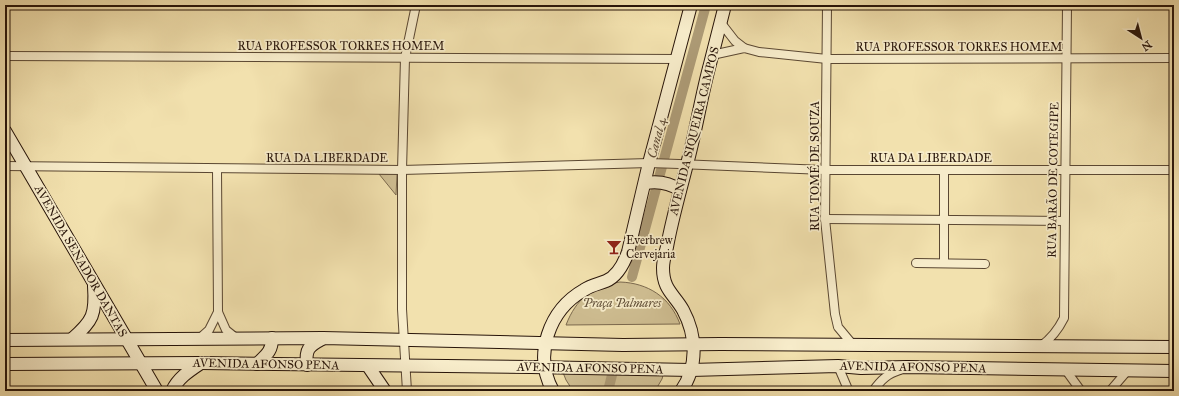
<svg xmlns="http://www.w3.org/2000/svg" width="1179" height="396" font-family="'IM FELL Great Primer',serif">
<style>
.green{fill:#cfbe92;stroke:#7b694e}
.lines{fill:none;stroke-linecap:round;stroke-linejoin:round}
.canal{stroke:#ad9b76;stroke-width:10}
.street-casing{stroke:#5a4732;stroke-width:10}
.secondary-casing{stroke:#271409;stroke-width:14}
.street{stroke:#f7ecca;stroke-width:8}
.secondary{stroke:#f7ecca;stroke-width:12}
.labels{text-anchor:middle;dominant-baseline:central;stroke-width:3.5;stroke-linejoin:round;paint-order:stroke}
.street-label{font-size:12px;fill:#271409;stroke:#f7ecca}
.poi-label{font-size:12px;fill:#271409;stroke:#f7ecca;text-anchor:start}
.park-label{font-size:12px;font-style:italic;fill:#625039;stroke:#f7ecca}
.water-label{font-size:13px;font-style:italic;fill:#5d4a35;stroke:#f7ecca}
</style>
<rect width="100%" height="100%" fill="#f2e1ae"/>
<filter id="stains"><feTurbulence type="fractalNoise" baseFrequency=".005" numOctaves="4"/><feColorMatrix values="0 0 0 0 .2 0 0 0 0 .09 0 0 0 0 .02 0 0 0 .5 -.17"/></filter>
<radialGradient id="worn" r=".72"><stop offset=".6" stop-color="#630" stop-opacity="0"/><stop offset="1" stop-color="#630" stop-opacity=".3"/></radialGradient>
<!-- green -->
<g class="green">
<path d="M379,174h18l-1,21z"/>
<path d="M620,282c28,1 50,15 60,42l-114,1c10,-26 26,-39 54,-43z"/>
<path d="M562,370l48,1 -4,20h-33l-7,-11z"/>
<path d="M616,372h48l-2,7 -7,12h-43z"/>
</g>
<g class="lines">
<!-- canal -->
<g class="canal">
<path d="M632,277l74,-272"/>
<path d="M608,391l4,-16"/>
</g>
<defs>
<g id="street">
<path d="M827,5l-2,214 10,95 3,13 15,18"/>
<path d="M721,23l14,18 9,7"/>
<path d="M712,55l32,-7 15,4 68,7 347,-1"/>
<path d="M5,56l673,3"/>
<path d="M5,166l397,4 247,-7 30,1 146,6h349"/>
<path d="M217,169l1,143 8,18 10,8"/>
<path d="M825,219l239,2"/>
<path d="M916,263l69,1"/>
<path d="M944,263v-93"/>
<path d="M200,338l9,-8 9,-18"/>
<path d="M1041,346c11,-8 17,-16 23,-28l3,-313"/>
<path d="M838,366l9,21v4"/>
<path d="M1065,369l16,22"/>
<path d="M407,391l-5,-82v-139l3,-112 11,-53"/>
<path d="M873,391c8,-11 14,-17 27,-21"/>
<path d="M1110,391l18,-21"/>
</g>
<g id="secondary">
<path d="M5,131l152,260"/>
<path d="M645,183c12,-2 25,0 35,7"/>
<path d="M72,339c21,-18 24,-25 22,-53"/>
<path d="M5,340l318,-2 300,7 98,-1 453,3"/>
<path d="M5,364l196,-1 330,4 160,3 147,-4 23,2 46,-1 267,4"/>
<path d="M257,364c9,-9 15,-12 15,-26"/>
<path d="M307,365c-2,-16 2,-19 15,-26"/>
<path d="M368,366l17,25"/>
<path d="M172,391c6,-13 17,-20 29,-28"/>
<path d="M553,391c-20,-36 -4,-81 31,-101 7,-5 15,-6 22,-9 12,-5 18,-18 22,-29l21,-89 42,-158"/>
<path d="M681,391c17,-24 16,-55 2,-81 -9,-16 -20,-20 -20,-42 0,-7 2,-14 4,-21 5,-28 13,-55 20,-83 9,-33 14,-67 23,-100 5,-20 10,-39 15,-59"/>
</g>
</defs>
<!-- street casing -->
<use href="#street" class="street-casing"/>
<!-- secondary casing -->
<use href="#secondary" class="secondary-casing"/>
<!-- street -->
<use href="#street" class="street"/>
<!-- secondary -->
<use href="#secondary" class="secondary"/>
</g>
<!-- icons -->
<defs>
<symbol id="bar-bare" viewBox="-9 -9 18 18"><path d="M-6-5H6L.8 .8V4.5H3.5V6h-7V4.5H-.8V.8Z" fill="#8f2418" stroke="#f7ecca" stroke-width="2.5" paint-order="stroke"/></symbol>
</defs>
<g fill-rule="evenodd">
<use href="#bar-bare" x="603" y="236" width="22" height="22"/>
</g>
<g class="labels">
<!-- street labels -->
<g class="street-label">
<text x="341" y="46">RUA PROFESSOR TORRES HOMEM</text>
<text x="959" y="47">RUA PROFESSOR TORRES HOMEM</text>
<text transform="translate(694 131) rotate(-76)">AVENIDA SIQUEIRA CAMPOS</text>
<text x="327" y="158">RUA DA LIBERDADE</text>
<text x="931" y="158">RUA DA LIBERDADE</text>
<text transform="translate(815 166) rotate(-90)">RUA TOMÉ DE SOUZA</text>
<text transform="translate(1053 180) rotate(-89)">RUA BARÃO DE COTEGIPE</text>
<text transform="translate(81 261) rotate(60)">AVENIDA SENADOR DANTAS</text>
<text transform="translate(266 364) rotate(1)">AVENIDA AFONSO PENA</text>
<text transform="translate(913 367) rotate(1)">AVENIDA AFONSO PENA</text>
<text transform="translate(590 368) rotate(1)">AVENIDA AFONSO PENA</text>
</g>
<!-- poi labels -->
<g class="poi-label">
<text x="626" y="240">Everbrew<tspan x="626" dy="14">Cervejaria</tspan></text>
</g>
<!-- park labels -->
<g class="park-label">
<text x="622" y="303">Praça Palmares</text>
</g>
<!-- water labels -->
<g class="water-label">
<text transform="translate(657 138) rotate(-75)">Canal 4</text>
</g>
</g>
<!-- margin -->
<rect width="1179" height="396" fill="none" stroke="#f2e1ae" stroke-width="20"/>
<rect x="6" y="6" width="1167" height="384" fill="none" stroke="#271409" stroke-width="2"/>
<rect x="10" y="10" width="1159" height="376" fill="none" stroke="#271409"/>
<!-- north arrow -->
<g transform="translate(1141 38) rotate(144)" stroke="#f7ecca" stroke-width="3" paint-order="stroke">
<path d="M0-3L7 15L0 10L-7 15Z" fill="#271409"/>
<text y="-6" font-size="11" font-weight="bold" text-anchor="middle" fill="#271409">N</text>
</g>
<rect width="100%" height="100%" filter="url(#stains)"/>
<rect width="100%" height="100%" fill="url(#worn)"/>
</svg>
